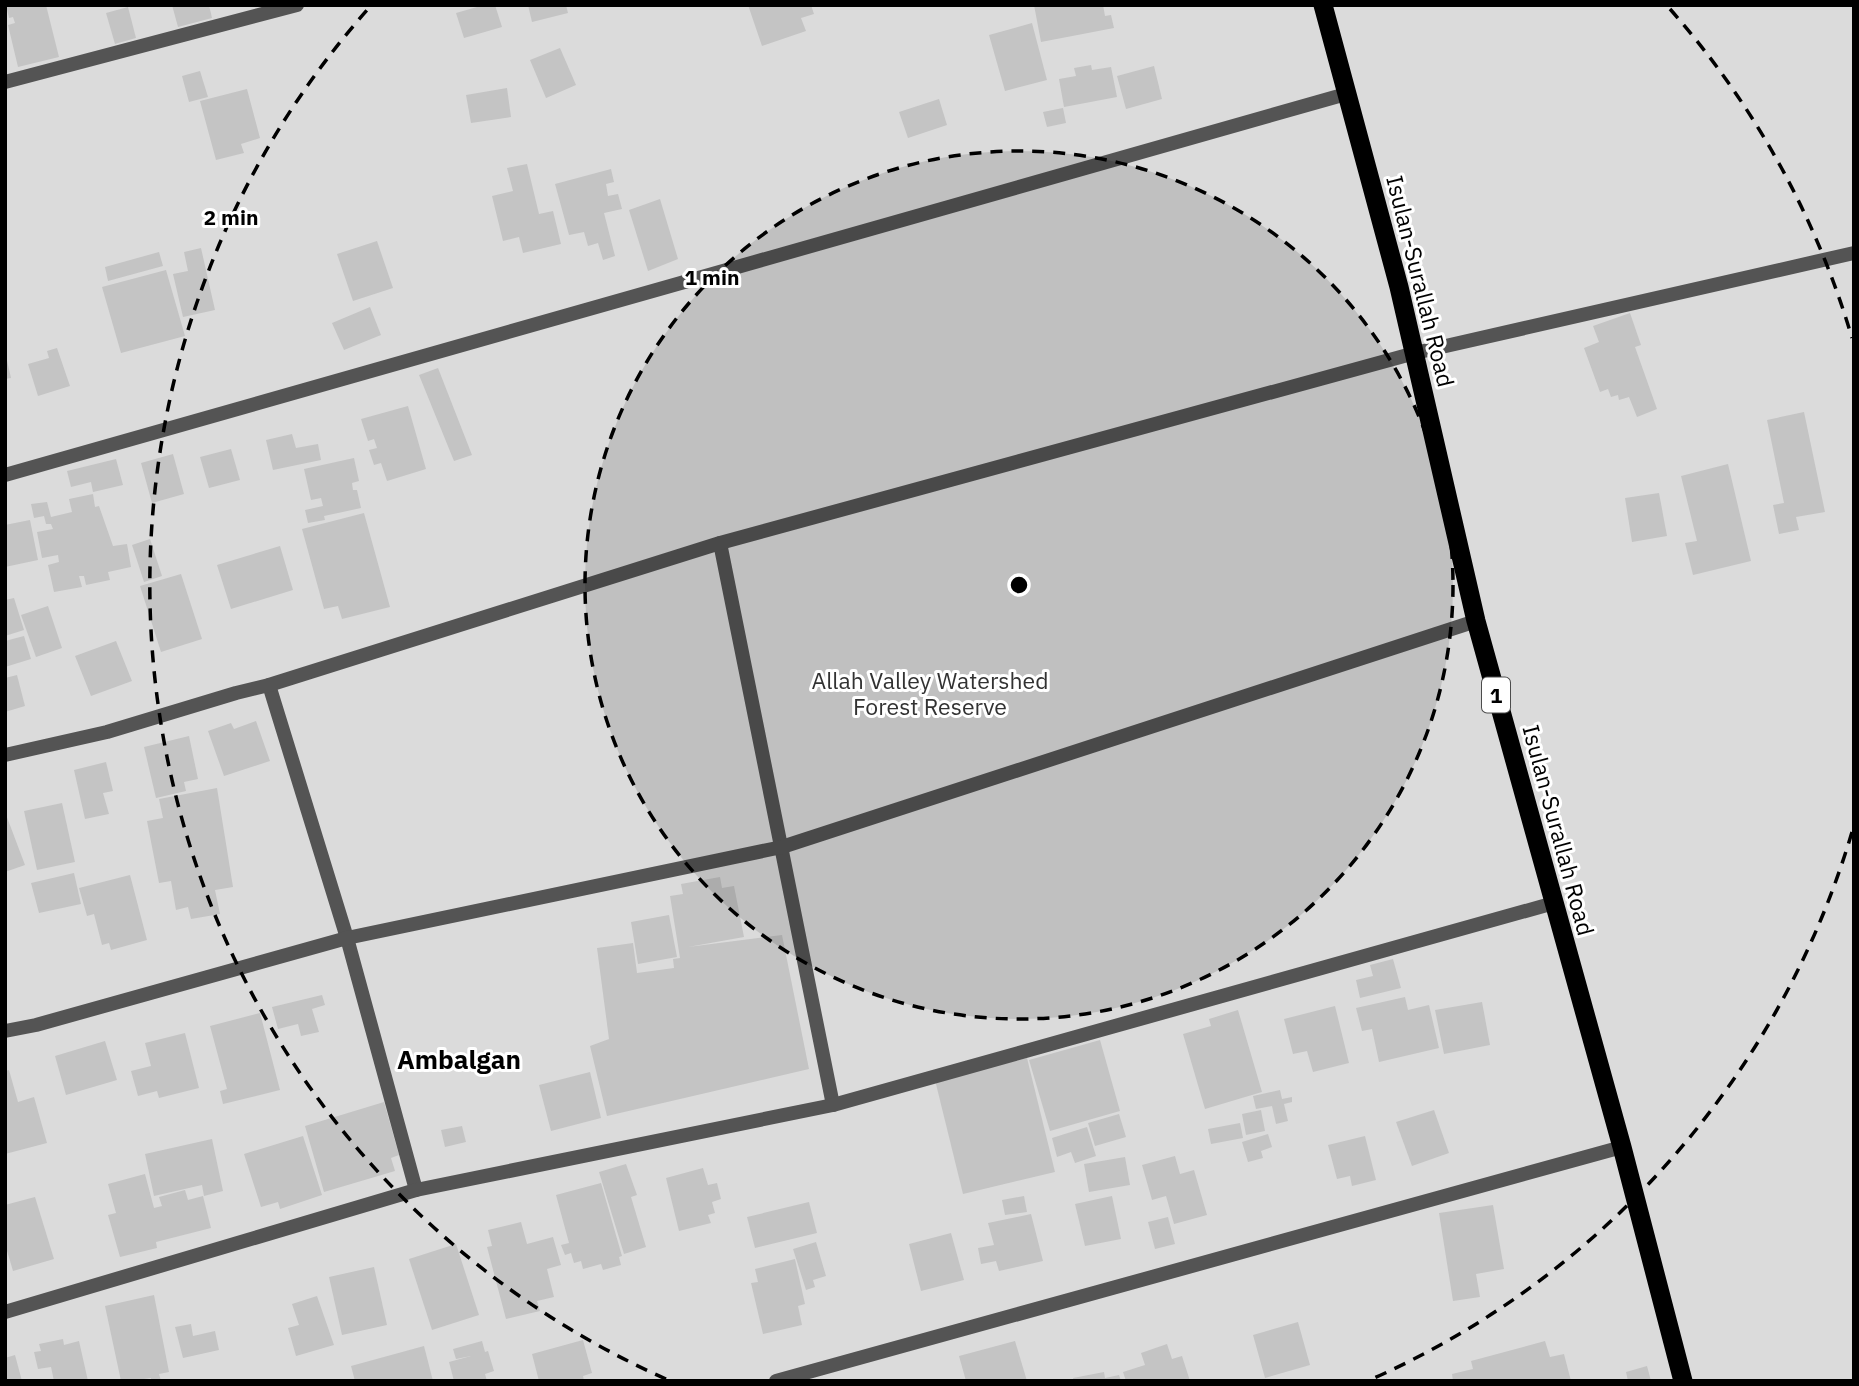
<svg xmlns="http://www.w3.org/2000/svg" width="1859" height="1386" font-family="'IBM Plex Sans',sans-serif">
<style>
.green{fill:#dbdbdb}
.building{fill:#c4c4c4}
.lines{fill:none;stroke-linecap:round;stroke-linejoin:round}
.trunk-casing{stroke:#dbdbdb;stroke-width:22}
.minor{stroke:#545454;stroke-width:14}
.trunk{stroke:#000;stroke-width:19}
.ring{fill:none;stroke:#000;stroke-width:3.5;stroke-dasharray:12 9}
.labels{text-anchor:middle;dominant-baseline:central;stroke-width:6;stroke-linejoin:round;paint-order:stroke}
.shield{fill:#fff;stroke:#4c4c4c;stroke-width:2}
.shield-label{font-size:21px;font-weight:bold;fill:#000}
.street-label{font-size:23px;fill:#000;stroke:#fff}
.park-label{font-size:23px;fill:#323232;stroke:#fff}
.quarter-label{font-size:26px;font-weight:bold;fill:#000;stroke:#fff}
.centre{fill:#000;stroke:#fff;stroke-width:3.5}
.ring-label{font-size:21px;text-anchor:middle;font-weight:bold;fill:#000;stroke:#fff;stroke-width:6;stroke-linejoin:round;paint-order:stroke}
</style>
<rect width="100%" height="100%" fill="#fff"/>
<!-- green -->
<rect class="green" x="5" y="5" width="1849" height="1376"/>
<!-- building -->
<g class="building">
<path d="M6,5h40l13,52 -41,10 -10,-42 7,-2 -2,-6 -4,1z"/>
<path d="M172,5h37l3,13 -34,9z"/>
<path d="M484,5h11l7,22 -38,11 -8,-25z"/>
<path d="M528,5h38l2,8 -36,9z"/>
<path d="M748,5h63l3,9 -13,4 5,13 -44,15z"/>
<path d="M1034,5h69l2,11 6,-1 3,13 -73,14z"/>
<path d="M128,7l8,31 -21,6 -9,-31z"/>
<path d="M1032,23l15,57 -42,11 -16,-56z"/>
<path d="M560,48l16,37 -30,13 -16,-38z"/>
<path d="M1091,65l1,5 19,-3 6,30 -53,10 -5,-28 17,-3 -2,-8z"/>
<path d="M1154,66l8,33 -36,10 -9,-33z"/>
<path d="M200,71l8,26 -19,5 -7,-26z"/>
<path d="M507,88l4,29 -40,6 -5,-28z"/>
<path d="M247,89l13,49 -19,6 3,9 -28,7 -16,-59z"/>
<path d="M939,99l8,26 -39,13 -9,-26z"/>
<path d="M1063,108l3,15 -19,4 -4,-15z"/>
<path d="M527,164l12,50 14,-3 8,33 -38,9 -4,-16 -16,4 -11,-45 21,-5 -6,-23z"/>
<path d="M611,169l3,13 -8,2 2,12 10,-2 4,15 -18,4 11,43 -12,4 -5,-17 -10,3 -4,-14 -15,3 -14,-51z"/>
<path d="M660,199l18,60 -30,12 -19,-61z"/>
<path d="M377,241l16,47 -40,13 -16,-47z"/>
<path d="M201,248l14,62 -32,7 -10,-43 15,-3 -4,-19z"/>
<path d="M159,252l4,14 -55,15 -3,-14z"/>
<path d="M166,270l19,66 -64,17 -19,-66z"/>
<path d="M370,307l11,28 -37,15 -12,-27z"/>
<path d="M1630,313l11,32 -6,2 22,62 -20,8 -8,-20 -10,3 -1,-5 -7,2 -3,-8 -8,3 -16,-44 15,-6 -6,-16z"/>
<path d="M57,348l13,38 -32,10 -10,-32 21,-6 -2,-7z"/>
<path d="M6,356l5,22 -6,1v-22z"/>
<path d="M438,368l34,87 -18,6 -35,-86z"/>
<path d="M408,406l18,63 -39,12 -6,-18 -7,2 -5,-15 8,-2 -3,-9 -6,2 -7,-22z"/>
<path d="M1804,412l21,100 -29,5 3,13 -20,4 -6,-29 11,-2 -17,-83z"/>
<path d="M292,434l4,14 22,-4 3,16 -48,10 -7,-30z"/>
<path d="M231,449l9,31 -31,8 -9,-31z"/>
<path d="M173,454l11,40 -32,9 -11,-40z"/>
<path d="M354,458l5,23 -7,2 1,7h4l4,18 -37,8 1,4 -17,3 -3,-13 18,-4 -2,-8 -10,2 -7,-31z"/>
<path d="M116,459l7,26 -30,7 -2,-10 -20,5 -4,-16z"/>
<path d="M1728,464l23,97 -58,14 -8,-32 12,-2 -16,-65z"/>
<path d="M1659,493l8,43 -35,6 -7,-44z"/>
<path d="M93,494l2,13 4,-1 14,40 14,-2 4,23 -23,5 2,8 -24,5 -2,-9h-5l3,11 -28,5 -6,-27 11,-3 -1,-7 -16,3 -5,-26 16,-3 -2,-5h-5l-2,-8 -10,2 -3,-14 16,-2 4,15 21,-5 -3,-13z"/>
<path d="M364,513l26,94 -48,12 -4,-13 -14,3 -22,-80z"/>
<path d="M30,520l8,40 -33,7v-42z"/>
<path d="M150,539l12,37 -18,6 -12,-37z"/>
<path d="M280,546l13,44 -62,19 -14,-44z"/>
<path d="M181,574l21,65 -41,13 -21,-66z"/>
<path d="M14,598l10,32 -19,6v-36z"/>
<path d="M48,606l14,42 -26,9 -15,-42z"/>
<path d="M24,636l7,23 -26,8v-26z"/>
<path d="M116,641l16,40 -41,15 -16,-40z"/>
<path d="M17,675l8,31 -20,6v-34z"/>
<path d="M256,721l14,40 -46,15 -16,-45 23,-8 3,6z"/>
<path d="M189,736l9,43 -14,3 2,9 -30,7 -12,-51z"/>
<path d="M106,762l7,29 -10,2 6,21 -24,5 -11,-49z"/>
<path d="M217,788l16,99 -18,3 5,24 -29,5 -3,-12 -12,3 -5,-29 -12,2 -12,-62 16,-3 -4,-19z"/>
<path d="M62,803l13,59 -38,8 -13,-59z"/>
<path d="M5,812l20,53 -20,7z"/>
<path d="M74,873l7,31 -42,9 -8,-30z"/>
<path d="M130,875l17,65 -36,10 -2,-7 -7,2 -8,-31 -7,2 -8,-28z"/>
<path d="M720,877l2,11 12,-2 10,51 -56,10 94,-12 27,134 -202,47 -17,-70 19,-7 -12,-91 36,-5 4,30 37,-5 -1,-9 7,-1 -10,-62 13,-2 -2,-10z"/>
<path d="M669,915l8,42 -39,7 -7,-42z"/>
<path d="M1393,959l8,29 -41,10 -4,-18 17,-4 -3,-11z"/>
<path d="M322,995l3,10 -13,4 7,23 -18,4 -3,-12 -20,5 -6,-22z"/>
<path d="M1405,997l3,13 21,-5 10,43 -60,14 -7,-33 -10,2 -6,-23z"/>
<path d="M1482,1002l8,43 -46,9 -9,-44z"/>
<path d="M1335,1006l14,57 -36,9 -6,-21 -14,3 -9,-35z"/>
<path d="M1238,1010l24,82 -57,17 -22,-75 28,-8 -2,-7z"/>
<path d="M260,1013l20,77 -57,14 -3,-13 7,-2 -17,-63z"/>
<path d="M185,1033l14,55 -40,10 -2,-7 -19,5 -7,-25 20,-5 -6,-23z"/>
<path d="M1100,1040l20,71 -70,20 -21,-71z"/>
<path d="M105,1041l12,39 -51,15 -11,-39z"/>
<path d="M1027,1058l28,114 -92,22 -28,-114z"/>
<path d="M9,1070l9,32 16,-5 13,46 -42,11v-83z"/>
<path d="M590,1072l11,46 -50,13 -12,-46z"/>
<path d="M1280,1090l2,9 10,-2v5l-8,2 4,17 -12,3 -4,-18 -16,3 -3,-13z"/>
<path d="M384,1102l15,53 -8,3 4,13 -71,21 -19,-66z"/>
<path d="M1261,1110l4,21 -19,4 -4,-21z"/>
<path d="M1434,1110l15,43 -37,13 -16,-44z"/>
<path d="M1119,1114l7,23 -31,9 -7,-23z"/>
<path d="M1240,1123l3,15 -32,6 -3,-15z"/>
<path d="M462,1126l4,16 -21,5 -4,-17z"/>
<path d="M1087,1127l9,29 -21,7 -4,-11 -14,5 -5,-19z"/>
<path d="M1268,1134l4,13 -11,4 2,7 -15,4 -6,-20z"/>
<path d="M303,1136l19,59 -42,14 -2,-7 -17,5 -17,-53z"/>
<path d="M1365,1136l11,44 -24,6 -2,-10 -13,3 -9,-34z"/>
<path d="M212,1139l11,52 -19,5 -2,-11 -48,11 -9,-42z"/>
<path d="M1175,1156l5,18 14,-4 13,45 -33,9 -8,-28 -14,4 -10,-35z"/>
<path d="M1125,1157l5,28 -41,7 -5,-28z"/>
<path d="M626,1164l11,31 -6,2 15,50 -22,7 -25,-82z"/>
<path d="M703,1168l5,17 9,-2 4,16 -9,3 3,11 -7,2 3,8 -32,8 -13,-53z"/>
<path d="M145,1174l9,34 8,-2 -3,-9 26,-7 3,10 15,-4 8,32 -55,14 1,6 -37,9 -12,-42 8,-2 -8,-29z"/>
<path d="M601,1183l21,73 -3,1 2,8 -18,5 -2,-6 -18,5 -2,-8 -7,2 -3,-10 -6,2 -4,-10 8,-2 -13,-48z"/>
<path d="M1024,1196l3,16 -22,3 -3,-15z"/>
<path d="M1112,1196l9,43 -36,7 -10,-42z"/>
<path d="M35,1197l19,62 -41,12 -8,-27v-39z"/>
<path d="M809,1202l8,31 -62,15 -8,-31z"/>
<path d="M1493,1205l11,64 -28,5 4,23 -27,4 -14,-88z"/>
<path d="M1031,1214l12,47 -44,10 -3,-10 -15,3 -3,-16 16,-3 -6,-22z"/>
<path d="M1168,1217l7,27 -20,5 -7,-27z"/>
<path d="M521,1222l6,22 26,-7 8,28 -14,4 7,28 -17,4 3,10 -34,8 -19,-72 5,-1 -4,-16z"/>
<path d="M951,1233l13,47 -43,11 -12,-47z"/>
<path d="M816,1242l10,34 -13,4 2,7 -9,3 -13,-41z"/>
<path d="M456,1244l23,71 -47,15 -23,-71z"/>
<path d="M795,1259l10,45 -7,2 4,19 -39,9 -12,-51 7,-1 -3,-13z"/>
<path d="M374,1267l13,58 -45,10 -13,-58z"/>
<path d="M154,1295l15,77 -10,2 2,7h-10v-3l-7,1v2h-23l-16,-75z"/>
<path d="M317,1296l17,49 -38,11 -8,-28 11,-3 -7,-21z"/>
<path d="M1298,1322l12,43 -45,13 -12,-43z"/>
<path d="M191,1324l2,12 22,-5 4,19 -36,8 -8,-31z"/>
<path d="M63,1339l1,6 15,-4 9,40h-34l-3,-14 -13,2 -4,-17 7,-1 -2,-7z"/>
<path d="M583,1340l9,33 -9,3 1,5h-45l-7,-27z"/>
<path d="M482,1341l3,11 3,-1 6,20 -9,3 2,7h-33l-5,-19 22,-6 -15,3 -3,-10z"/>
<path d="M1015,1341l12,40h-61l-7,-25z"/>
<path d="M1545,1341l5,16 14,-3 7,27h-118l-1,-7 21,-5 -2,-8z"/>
<path d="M1167,1344l5,15 10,-3 8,25h-64l-3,-9 22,-7 -4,-12z"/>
<path d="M424,1346l9,35h-78l-4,-15z"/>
<path d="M15,1355l7,26h-17v-23z"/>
<path d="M1647,1366l4,15h-23l-2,-9z"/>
<path d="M1104,1372l1,6 14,-3 2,6h-47l-1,-3z"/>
</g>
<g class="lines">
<defs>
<path id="trunk" d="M1323,5l76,282 77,334 146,526 61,234"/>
</defs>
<!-- trunk casing -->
<use href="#trunk" class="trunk-casing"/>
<!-- minor -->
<g class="minor">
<path d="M5,82l292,-77"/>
<path d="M5,475l1341,-381"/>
<path d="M720,543l113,562"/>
<path d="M269,685l78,253 69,252"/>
<path d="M5,755l102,-23 129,-39 33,-8 451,-142 695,-190 439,-100"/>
<path d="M5,1031l31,-6 311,-87 435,-91 694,-226"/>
<path d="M5,1312l411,-122 417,-85 721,-202"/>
<path d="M776,1381l846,-234"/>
</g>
<!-- trunk -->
<use href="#trunk" class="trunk"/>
</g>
<!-- distance rings -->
<circle cx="1019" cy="585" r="434" fill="#000" fill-opacity=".12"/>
<g class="ring">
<circle cx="1019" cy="585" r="434"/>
<path d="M1852 832A869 869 0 0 1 1372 1379M666 1379A869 869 0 0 1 368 9M1670 9A869 869 0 0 1 1852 338"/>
</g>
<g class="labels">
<!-- shield labels -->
<rect class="shield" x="1482" y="677.5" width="28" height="35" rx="5"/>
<g class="shield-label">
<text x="1496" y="695">1</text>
</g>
<!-- street labels -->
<g class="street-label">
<text transform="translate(1421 281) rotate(76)">Isulan-Surallah Road</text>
<text transform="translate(1559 830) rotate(75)">Isulan-Surallah Road</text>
</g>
<!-- park labels -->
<g class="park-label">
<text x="930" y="680">Allah Valley Watershed<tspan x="930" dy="26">Forest Reserve</tspan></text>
</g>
<!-- quarter labels -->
<g class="quarter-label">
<text x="459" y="1059">Ambalgan</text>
</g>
</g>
<circle cx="1019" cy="585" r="10" class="centre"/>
<g class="ring-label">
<text x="231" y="225">2 min</text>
<text x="712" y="285">1 min</text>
</g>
<!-- border -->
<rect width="1859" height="1386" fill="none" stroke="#000000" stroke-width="14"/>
</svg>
